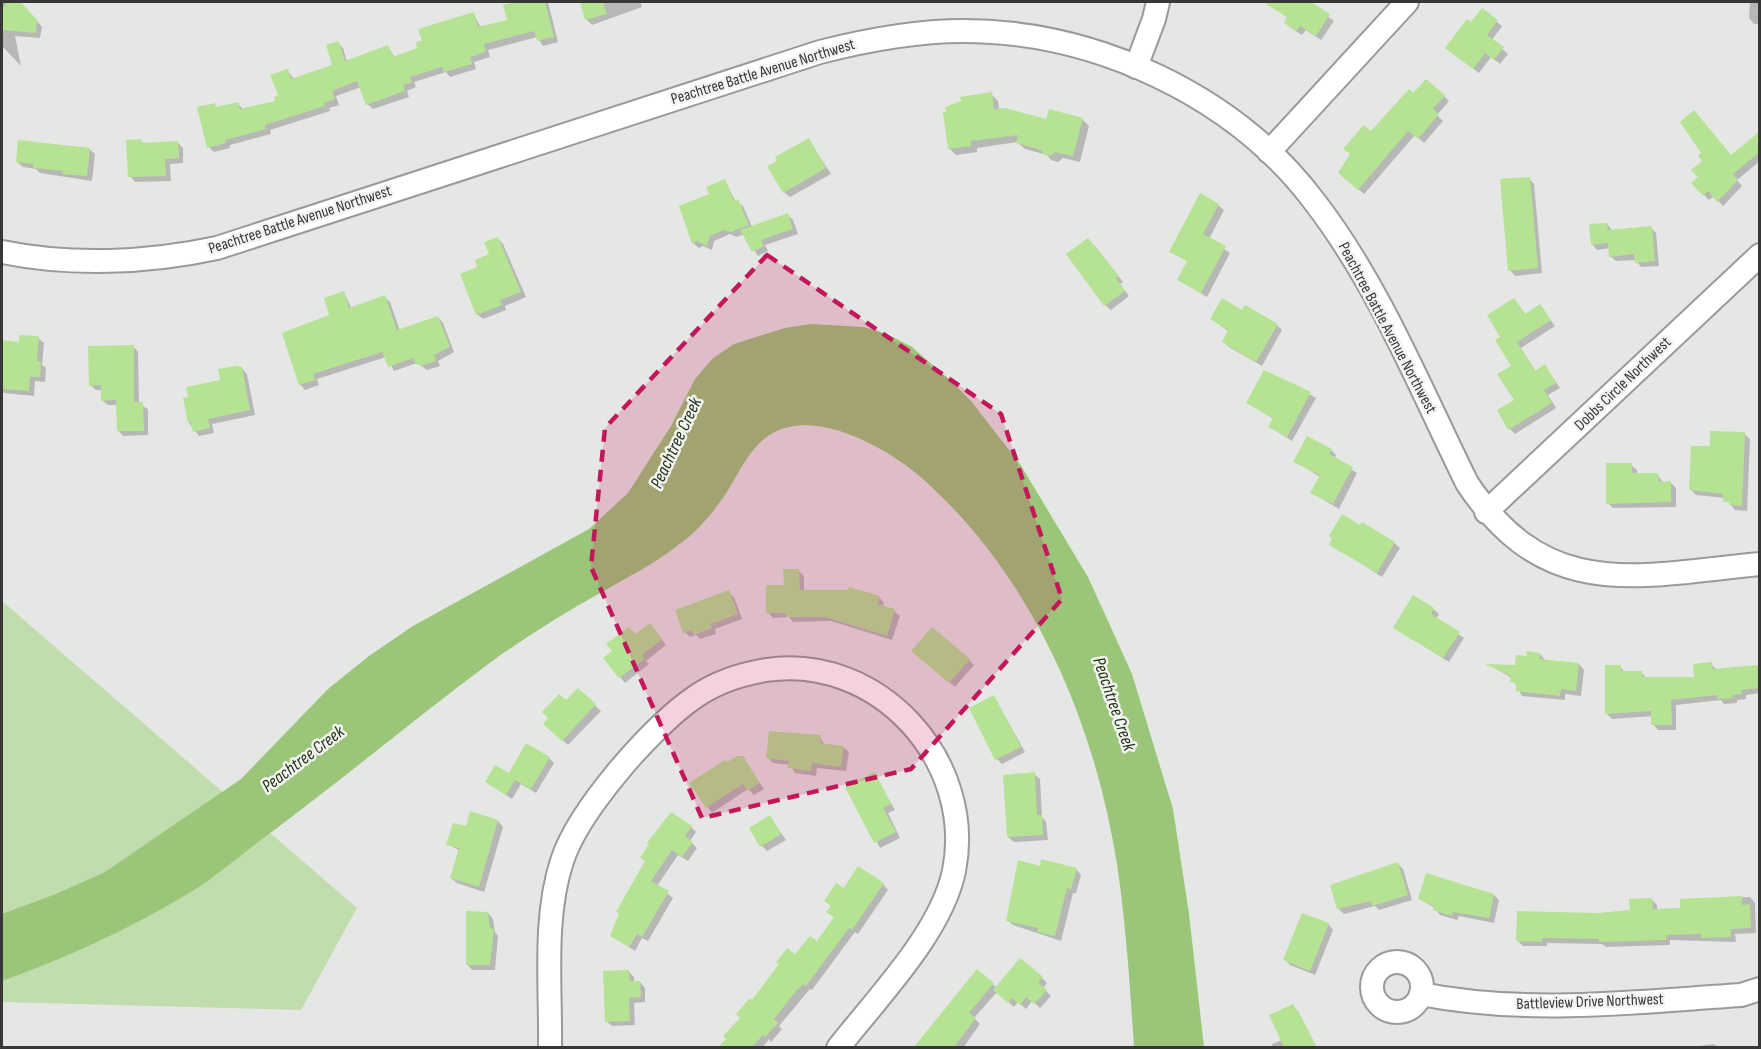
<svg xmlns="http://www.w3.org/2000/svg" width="1761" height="1049" font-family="'Sofia Sans Condensed',sans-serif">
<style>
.green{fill:#c1ddae}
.water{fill:#9bc679}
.shadow{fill:#0003}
.building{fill:#b5e293}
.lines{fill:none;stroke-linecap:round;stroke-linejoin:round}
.minor-casing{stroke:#999b98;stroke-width:26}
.minor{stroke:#fff;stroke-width:22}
.marked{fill:#c2185b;fill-opacity:0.2;stroke:#c2185b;stroke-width:4.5;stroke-dasharray:12 8;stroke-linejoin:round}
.labels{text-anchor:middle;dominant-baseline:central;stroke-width:5;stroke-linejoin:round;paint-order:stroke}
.street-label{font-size:16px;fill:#373736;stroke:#f2f4f1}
.water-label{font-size:18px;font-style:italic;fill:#1e3010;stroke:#f2f4f1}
</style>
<rect width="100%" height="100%" fill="#e5e7e4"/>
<!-- green -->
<path class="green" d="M2,601l355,307 -56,102 -299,-8z"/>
<!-- water -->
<path class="water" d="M811,324l53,3 25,8 23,12 40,35 19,19 49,63 68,113 44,97 41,135 16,105 15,133h-70c-4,-61 -8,-122 -17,-183 -23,-144 -84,-286 -193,-384 -31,-28 -92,-63 -135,-53 -39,9 -48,47 -69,75 -12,17 -26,32 -43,44 -23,18 -49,31 -75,46 -38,21 -75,44 -111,70 -75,56 -147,116 -222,172 -28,20 -55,45 -85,62 -58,35 -119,62 -182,85v-67l54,-20 49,-22 136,-93 87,-90 41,-33 44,-30 176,-97 39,-36 43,-67 24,-47 17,-20 22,-15 51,-16z"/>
<!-- shadow -->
<g class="shadow">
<path d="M2,2l7,2 11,-2 22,25 -2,11 -25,-2 6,30 -19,-20z"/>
<path d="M517,2h31l10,40 -15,4 -6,-9 -49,13 2,7 -16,5 2,7 -26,8 -4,-5 -32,10 2,5 -9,4 2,6 -36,12 -6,-5 -6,-17 -25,9 3,9 -10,3 1,3 -60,19 1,4 -41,11v3l-16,4 -5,-5 5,-42 4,3 19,-5 6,6 34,-7 10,-32 7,9 40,-13 4,-23 5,5 4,14 41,-15 7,11 24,-9 54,-36 8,15 28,-7 -4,-15z"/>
<path d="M581,2h59l2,5 -50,18 -5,-5z"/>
<path d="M1277,2h31l26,19 -13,19 -15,-10 -4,5 -11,-7 -5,-5 2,-5 -14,-11z"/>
<path d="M1750,2h10v22h-6l-5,-6z"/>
<path d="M1482,10l20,16 -10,14 16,14 -8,10 -9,-7 -12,16 -27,-20z"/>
<path d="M991,94l7,7 1,9 48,11 35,-2 7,7 -9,36 -17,-4 -5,4 -7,-2 -4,-5 -22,-6 -8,-7 -40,6v4l-21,3 -7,-7z"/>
<path d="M1413,95l31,1 5,5 -12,14 6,6 -19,22 -9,-8 -51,59 -19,-16 26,-45z"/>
<path d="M1760,133v28l-23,19 5,6 -19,20 -9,-10 -5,4 -5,-5 27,-39z"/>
<path d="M808,139l23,35 -41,23 -6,-5z"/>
<path d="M141,141l4,3 32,-2 6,6v15l-13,1 1,17 -36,1 -5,-6z"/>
<path d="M89,149l6,5 -3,27 -52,-8 -4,-4 -13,-2 -6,-5z"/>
<path d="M1529,178l5,6 8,89 -27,3 -5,-6z"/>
<path d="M725,181l11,21 7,4 9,21 36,-12 5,5 5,14 -33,11 3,6 -10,5 -14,-22 -7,3 -7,-3 -16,7 -2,9 -9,-4 -4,2 -6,-5 18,-48z"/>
<path d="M1218,205l6,5 -15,29 21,14 -23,44 -28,-17 15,-17 -23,-12z"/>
<path d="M1607,224l5,6 39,-2 5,5 3,33 -18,1 -5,-7 -20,1 -6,-5v-8l-13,2 -5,-6z"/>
<path d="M498,239l5,5 23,53 -21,9 1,4 -23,9 -6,-5 2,-46 12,-13z"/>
<path d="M1095,246l28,36 -3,2 9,12 -18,14 -6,-5z"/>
<path d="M344,293l8,16 32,-12 6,5 10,29 38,-14 5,6 11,29 -16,9 2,5 -13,4 -10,-7 -23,8 -8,-14 -69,22 2,6 -14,5 -5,-6z"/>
<path d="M1514,300l12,15 14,-9 15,20 -34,22 15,24 9,-6 15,22 -12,7 8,13 -41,26 -5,-5 6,-28 -3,-35 -11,-29z"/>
<path d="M1242,312l35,13 5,5 -20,36 -33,-19 -6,-5 6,-10 -17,-13z"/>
<path d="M38,338l6,5 -2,22 4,3 -1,14 -10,-1 -1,15 -30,-3 -2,-3v-48l18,1z"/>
<path d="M133,346l5,6 1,52 9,5v26l-25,1 -5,-6v-25h-10l-6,-5v-10h-6l-6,-5z"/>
<path d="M241,368l6,6 8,41 -43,9 2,9 -15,3 -10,-13 33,-41z"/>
<path d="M1289,382l27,16 -24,43 -22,-14 4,-8 -26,-16z"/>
<path d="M1744,434l6,5 -3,72 -12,-1 -10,-12 -29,-3 -5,-5 20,-42z"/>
<path d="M1331,450l5,5 -2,4 23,14 -18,36 -27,-16 8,-16 -25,-16z"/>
<path d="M1631,465l6,5v5h21l5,8h8l5,5v19l-63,1 -5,-5z"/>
<path d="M1360,527l34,16 6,5 -18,29 -51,-33z"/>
<path d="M799,571l5,5v16l75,5 5,6 -1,4 11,4 6,5 -8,24 -61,-19 -38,1 -4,-5 -16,1 -5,-6z"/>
<path d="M728,592l6,5 8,22 -27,10 1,5 -16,5 -4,-4 -6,2 -5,-5z"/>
<path d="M1433,609l6,5 -3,5 28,19 -15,24 -54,-34z"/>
<path d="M655,630l11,15 -20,16 3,3 -24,19 -5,-6 16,-41z"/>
<path d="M1540,654l5,6 34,4 5,6 -3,26 -16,-2v6l-43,-4 -10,-18 -23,-13 27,2z"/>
<path d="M918,656l51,4 5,5 -19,22z"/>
<path d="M1711,664l6,6 43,-4v27l-14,2v4l-9,1v3l-13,1 -3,-4 -45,5v25h-18l-5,-6v-8l-41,3 -5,-5 13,-47 6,6 15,-1 6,7h49z"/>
<path d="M578,690l23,21 -33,34 -23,-21z"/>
<path d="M994,697l31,55 -23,12 -5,-5z"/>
<path d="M820,737l5,8 18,2 6,5 -3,19 -29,-3 -1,8 -21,-3 -5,-8 -17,-2 -5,-5z"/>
<path d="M742,757l22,32 -10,6 -6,-6 -36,24 -21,-30z"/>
<path d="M549,758l5,5 -18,30 -15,-9 -9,15 -25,-17z"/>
<path d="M874,774l21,36 -7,3 12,25 -20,10 -33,-60z"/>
<path d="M1034,774l6,5 2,38 4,5 2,18 -34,2 -6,-5z"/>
<path d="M471,813l27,8 5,6 -19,65 -27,-9 -6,-5 9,-27 -12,-7 19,-16z"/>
<path d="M770,817l16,23 -19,11 -5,-5z"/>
<path d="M691,827l5,5 -6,9 7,7 -9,13 -10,-6 -21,31 16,12 -25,43 -6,-3 -7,13 -24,-16 10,-21 -3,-3z"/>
<path d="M1397,863l6,6 9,31 -33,10 -4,-4 -31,8 -6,-6z"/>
<path d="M1041,867l35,2 5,6 -5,18h-3l-12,48 -48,-16 -6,-5z"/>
<path d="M883,884l5,6 -30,44 -3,-2 -43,58 -2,-1 -31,37 3,3 -11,13 -2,-3 -7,9h-42l32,-46 44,-46 22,-13 17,-25 -7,-6 4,-5 -6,-6 18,-11z"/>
<path d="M1494,895l5,5 -5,23 -35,-7 -2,4 -17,-5 -5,-7 -15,-9z"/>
<path d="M1750,897l5,6 1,30 -21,1 1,8 -66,-2v5l-64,2 -4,-3 -55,-1v3h-24l-5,-5 80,-27 33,-3 21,-11 5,5v5h25v-10z"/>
<path d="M488,913l5,6 2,13 3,4 -3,34h-23l-5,-6z"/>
<path d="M1328,924l5,6 -18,45 -25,-10 -5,-5z"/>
<path d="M978,971l19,17 45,-10 5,5 -4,5 8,8 -11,12 -8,-7 -6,8 -8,-7 -4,5 -17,-15 -23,26 6,6 -17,24h-46z"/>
<path d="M629,972l5,5v6l6,-1 5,6v14l-11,1 1,22 -23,1 -6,-5z"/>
<path d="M1292,1006l6,5 19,37h-44l-1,-4 10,-4z"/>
<path d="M1714,1044l4,3 21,1h-55z"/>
</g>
<!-- building -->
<g class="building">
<path d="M9,2h12l16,18 -1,13 -34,-3v-22z"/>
<path d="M515,2h30l9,35 -17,4 -3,-10 -50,13 2,8 -16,5 2,7 -28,8 -2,-5 -32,10 2,5 -9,3 2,6 -39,14 -9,-24 -25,10 3,8 -11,4 1,3 -60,19 1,4 -41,11 1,3 -19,5 -10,-41 18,-4 1,4 22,-5 2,7 35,-8 -1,-4 4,-2 -8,-20 18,-6 3,10 41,-14 -6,-20 13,-4 6,20 43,-16 5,12 24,-9 -1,-6 6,-1 -4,-12 56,-17 4,15 29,-7 -4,-15z"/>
<path d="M580,2h23l4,12 -22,6z"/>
<path d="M1263,2h48l19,12 -14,22 -16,-10 -4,5 -12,-8 3,-6z"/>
<path d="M1482,8l16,12 -11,15 17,12 -10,13 -9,-7 -12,16 -28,-21 22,-29 4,3z"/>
<path d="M1426,79l19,16 -12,14 6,5 -21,25 -10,-8 -50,59 -20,-17 12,-19 -7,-5 21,-24 7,6 38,-42 4,4z"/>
<path d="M992,92l2,17 11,-1 41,11 3,-10 34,9 -10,38 -18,-4 -4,4 -8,-2 -2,-4 -25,-7 2,-8 -47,6v5l-23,3 -5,-37h3l-1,-5 16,-6 -1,-4z"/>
<path d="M1694,110l37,45 29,-24v21l-27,22 5,6 -21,22 -9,-11 -5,5 -12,-13 7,-6 -7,-7 11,-9 -4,-6 3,-2 -21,-31z"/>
<path d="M809,138l17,30 -43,25 -16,-27 10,-5 -2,-4z"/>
<path d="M141,139l1,4 36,-2 1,17 -14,1 1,17 -38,1 -2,-37z"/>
<path d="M18,140l72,8 -3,28 -25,-2 1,-3 -30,-3 1,-4 -18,-2z"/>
<path d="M1530,177l8,91 -30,3 -8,-92z"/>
<path d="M725,179l9,22 4,-2 11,26 -18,7 -7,-2 -14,6 -3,10 -10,-5 -5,3 -13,-38 30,-12 -3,-7z"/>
<path d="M1200,193l19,11 -16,30 23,12 -25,47 -24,-13 10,-19 -18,-9z"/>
<path d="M788,213l5,16 -32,11 3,6 -12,6 -12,-22z"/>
<path d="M1607,223l1,7 44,-4 3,35 -20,2 -1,-9 -25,3 -1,-14 -17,2 -2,-21z"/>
<path d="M498,237l23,55 -21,8 2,5 -26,10 -16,-41 17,-7 -2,-7 14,-6 -5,-12z"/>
<path d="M1088,238l31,38 -3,2 9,13 -21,15 -38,-52z"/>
<path d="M344,291l5,17 36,-13 12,35 41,-14 12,31 -16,8 2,6 -15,5 -1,-3 -4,2 -3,-7 -25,9 -6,-15 -69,22 2,6 -16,5 -17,-52 47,-18 -5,-17z"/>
<path d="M1222,298l20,12 3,-5 33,19 -22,38 -34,-20 6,-12 -18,-11z"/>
<path d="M1514,298l11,16 15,-10 11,16 -34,22 18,29 10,-7 11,19 -12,7 8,13 -44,27 -11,-20 17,-10 -17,-26 14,-8 -16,-26 5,-3 -13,-22z"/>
<path d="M19,335l20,1 -2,25 4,1 -1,15h-10l-1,14 -27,-2v-49l17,2z"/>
<path d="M134,345v57h9l1,29h-27l-1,-31 -15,1v-16l-12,1 -1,-40z"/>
<path d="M236,366l6,1 8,43 -42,9 2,9 -17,4 -2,-9h-3l-5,-25 5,-1 -2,-10 34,-7 -2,-11z"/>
<path d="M1264,370l47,22 -24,45 -19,-10 5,-9 -27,-15z"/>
<path d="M1710,431l35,1 -3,74 -13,-1v-3h-6v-8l-34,-4 2,-44h19z"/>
<path d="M1307,436l25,13 -3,5 24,13 -20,37 -23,-11 10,-18 -27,-13z"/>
<path d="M1606,463h26v10h26l1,9 12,-1v21l-65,2z"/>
<path d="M1342,514l18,11 2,-3 33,20 -18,31 -48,-28 3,-7 -3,-2z"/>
<path d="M783,569h16l1,21h48l1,-3 31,9 -3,8 18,5 -8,27 -62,-19h-39v-4h-20v-28h18z"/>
<path d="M729,590l9,24 -27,10 1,4 -18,7 -2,-5 -9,3 -8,-23z"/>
<path d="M1413,595l21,13 -3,6 29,18 -17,26 -50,-30z"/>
<path d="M650,623l12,16 -20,16 3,4 -26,19 -16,-20 9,-7 -6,-7 23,-17 6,7z"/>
<path d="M932,627l38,32 -21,24 -38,-32z"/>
<path d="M1527,651l13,2v6l39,4 -3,28 -15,-2 -1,7 -44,-5v-8l-6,-1 1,-6 -26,-12 30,1 1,-10 10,1z"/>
<path d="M1712,662l1,7 44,-4 2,23 -18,2 1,4 -10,1 1,3 -15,1 -1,-4 -46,5 1,25h-21v-14l-46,3v-49h16v6h21v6h52l-1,-13z"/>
<path d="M578,688l18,16 -34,37 -19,-17 5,-6 -6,-6 17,-18 7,6z"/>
<path d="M994,695l27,52 -26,13 -26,-52z"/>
<path d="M769,731l52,4 -1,8 24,3 -3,21 -29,-4 -1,8 -23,-3 1,-7 -23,-3z"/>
<path d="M526,743l24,14 -19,32 -16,-9 -9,15 -21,-13 10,-17 14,8z"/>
<path d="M737,756h6l17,27 -13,8 -4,-7 -37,24 -17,-25 36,-23 2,2z"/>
<path d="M875,772l16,32 -8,4 13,24 -22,11 -29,-56z"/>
<path d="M1035,772l2,43h5l1,20 -36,2 -4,-62z"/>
<path d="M470,811l28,9 -19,67 -29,-9 9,-30 -13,-3 7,-22 13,3z"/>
<path d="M671,812l21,14 -7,10 8,6 -11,15 -10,-7 -21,31 18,10 -27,46 -5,-3 -8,13 -19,-11 9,-23 -3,-1 29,-51 -5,-3 9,-14 -2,-1z"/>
<path d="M770,815l11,19 -21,13 -11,-19z"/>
<path d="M1041,859l36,9 -6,21 -4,-1 -12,48 -18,-4 1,-4 -32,-7 12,-61 22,6z"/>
<path d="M1398,862l10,33 -36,11 -1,-5 -34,8 -7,-24z"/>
<path d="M858,866l26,17 -32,47 -3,-2 -43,58 -2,-2 -8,7 -22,28 4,4 -13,14 -2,-2 -11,12h-34l8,-8 -3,-3 17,-18 -4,-4 14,-16 2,2 27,-36 -3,-1 11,-15 8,6 15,-18 7,5 17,-24 -8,-5 5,-6 -7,-5 12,-18 8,5z"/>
<path d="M1426,873l68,21 -5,24 -36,-6 -1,4 -19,-6 1,-4 -16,-7z"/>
<path d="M1742,896v9l8,-1 1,24 -20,1v8l-30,1v-4l-35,1v5l-67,2v-3l-57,-1v4l-26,-1 1,-30 81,2 32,-3 -1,-11 23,-1 1,11 27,-1v-9z"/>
<path d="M466,911l22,1 2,16 4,1 -4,36h-24z"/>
<path d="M1302,913l27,10 -19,48 -27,-11z"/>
<path d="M1020,958l23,19 -5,5 9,8 -13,14 -8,-7 -6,8 -8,-7 -4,5 -15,-13z"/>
<path d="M977,969l17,14 -25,30 7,5 -22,29h-40z"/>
<path d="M629,970l1,11h10l1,16 -12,1 1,23 -25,1 -2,-51z"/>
<path d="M1293,1004l13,22 10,21h-32l-15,-32z"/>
</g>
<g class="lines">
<defs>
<g id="minor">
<path d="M1136,67l18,-48 4,-17"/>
<path d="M1269,152l138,-150"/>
<path d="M2,252c69,14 145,11 215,-4l603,-196c47,-12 94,-21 143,-21 132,0 271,64 351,170 65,84 106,187 153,282 79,120 169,93 293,81"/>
<path d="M1486,512l274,-257"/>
<circle cx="1397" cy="987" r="25"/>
<path d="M1421,994c106,21 213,8 320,1l19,-6"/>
<path d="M550,1048c1,-61 -7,-129 12,-187 16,-50 90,-135 133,-164 20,-14 47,-23 71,-27 112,-17 210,91 188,201 -13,62 -77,127 -116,177"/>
</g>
</defs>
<!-- minor casing -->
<use href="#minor" class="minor-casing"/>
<!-- minor -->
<use href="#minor" class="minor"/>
</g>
<!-- marked area -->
<path class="marked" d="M767,255l234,159 61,185 -151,170 -209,49 -111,-251 14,-139z"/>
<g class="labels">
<!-- street labels -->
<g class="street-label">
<text transform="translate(763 72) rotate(-17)">Peachtree Battle Avenue Northwest</text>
<text transform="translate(300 220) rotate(-18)">Peachtree Battle Avenue Northwest</text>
<text transform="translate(1387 328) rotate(62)">Peachtree Battle Avenue Northwest</text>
<text transform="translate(1623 384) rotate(-44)">Dobbs Circle Northwest</text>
<text transform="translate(1590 1002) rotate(-2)">Battleview Drive Northwest</text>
</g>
<!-- water labels -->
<g class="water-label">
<text transform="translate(676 443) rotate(-65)">Peachtree Creek</text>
<text transform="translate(1114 704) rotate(71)">Peachtree Creek</text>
<text transform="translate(303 759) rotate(-37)">Peachtree Creek</text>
</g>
</g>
<!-- border -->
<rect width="1761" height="1049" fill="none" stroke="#373736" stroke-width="6"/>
</svg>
